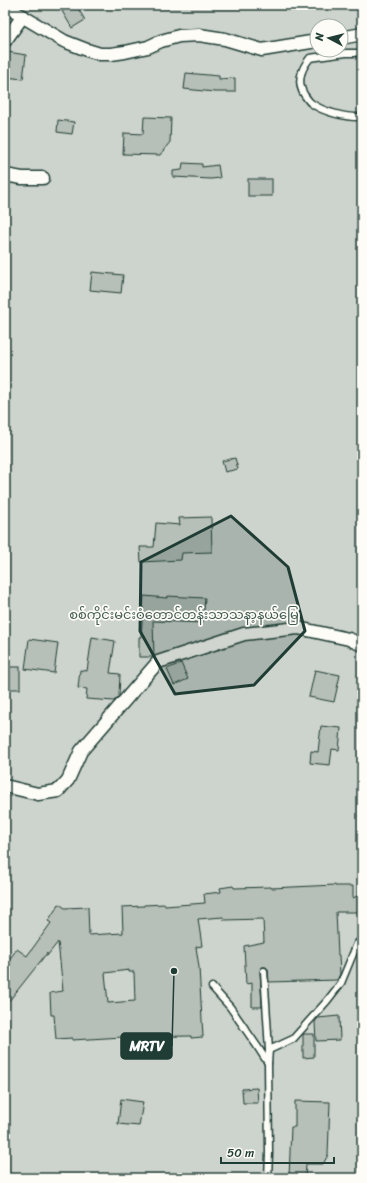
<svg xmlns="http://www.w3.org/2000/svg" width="367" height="1183" font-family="Sriracha,'Noto Sans Myanmar',sans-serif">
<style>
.green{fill:#cdd3cd;stroke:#768880;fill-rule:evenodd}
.building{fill:#b6bfb8;stroke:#1f3d34;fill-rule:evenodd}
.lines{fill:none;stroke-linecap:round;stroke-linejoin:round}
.lane-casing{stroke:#1f3d34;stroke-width:9}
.street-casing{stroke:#1f3d34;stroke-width:15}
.lane{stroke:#fdfcf7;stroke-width:6}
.street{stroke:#fdfcf7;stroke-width:12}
.marked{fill:#1f3d34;fill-opacity:0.2;stroke:#1f3d34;stroke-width:3;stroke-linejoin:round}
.labels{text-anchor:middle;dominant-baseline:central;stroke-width:3.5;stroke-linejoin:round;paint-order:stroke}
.park-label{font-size:13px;fill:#425b53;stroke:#fdfcf7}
.leader{fill:none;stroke:#1f3d34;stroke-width:1.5}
.callout-dot{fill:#1f3d34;stroke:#fdfcf7;stroke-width:1.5}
.callout{fill:#1f3d34;stroke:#1f3d34;stroke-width:1.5}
.callout-label{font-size:14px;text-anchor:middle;font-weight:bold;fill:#fff}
</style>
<rect width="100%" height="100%" fill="#f0f1eb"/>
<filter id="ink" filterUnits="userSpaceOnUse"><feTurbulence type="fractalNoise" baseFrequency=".025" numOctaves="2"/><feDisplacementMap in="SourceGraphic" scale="8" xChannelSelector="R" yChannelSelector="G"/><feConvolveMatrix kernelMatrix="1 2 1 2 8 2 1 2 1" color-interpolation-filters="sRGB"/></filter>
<g filter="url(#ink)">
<!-- green -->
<path class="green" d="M5,5h357v1173h-357zM317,26h24v24h-24z"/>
<!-- building -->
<g class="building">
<path d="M72,5h4l9,15 -13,8 -10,-17z"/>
<path d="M8,52l18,3 -3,24 -18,-2z"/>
<path d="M186,73l33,3v3l16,-1v14h-20l-31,-3z"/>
<path d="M144,117l27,1 -1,24 -10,13 -37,-1 1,-21 19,1z"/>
<path d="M58,120l16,2 -2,12 -15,-2z"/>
<path d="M183,163l19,1v3l16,-2 2,13 -9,1 -38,-2v-6l9,-1z"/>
<rect x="248" y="179" width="24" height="17"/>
<path d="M92,272l31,3 -2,18 -31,-3z"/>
<path d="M235,458l3,11 -13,3 -3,-11z"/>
<path d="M211,517l1,35 -30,1 -1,7 -40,2 -1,-15h14l2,-24 24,2 -1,-7z"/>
<path d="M144,596l23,2v-2l38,2 -2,25 -50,-2 1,35 -1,1h-14v-20h2z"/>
<path d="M92,637l23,4 -5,32 10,1 -1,22 -5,5 -28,-2 1,-10 -9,-1 2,-18 7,1z"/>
<path d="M29,639l29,4 -4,30 -29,-4z"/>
<path d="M181,663l7,16 -14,6 -7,-16z"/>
<rect x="5" y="667" width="15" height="22"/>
<path d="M315,670l25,5 -6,27 -25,-5z"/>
<path d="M321,726l20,2 -2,22 -7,-1 -2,16 -20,-2 1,-12 7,1z"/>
<path d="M335,885v1h18v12l9,-4v15l-6,3h-20l2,43h1l1,19 -3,6 -68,2 -1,-13 -2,-2h-4l-2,4 2,36h-10v-24l-6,1 -2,-38 20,-4 -1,-23 -39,1 -1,-3 -25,2 4,27 -6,1 3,20 4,70 -12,1v-2l-68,1 -51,3v-2l-16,1 -2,-24h-3l-1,-22 13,-2 -5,-49 -11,14v-3l-42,53v-41l12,-16 10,7 24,-33 -3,-2 11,-17 6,4 23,-1 1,28 34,-2 -1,-26 22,-1v-1l21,-1v2l40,-3 -1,-9 17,-2 -1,-4 13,-2 1,2 37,-1v1zM129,970v2h5l1,29 -27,2 -3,-30z"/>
<path d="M339,1016l1,24 -24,1 -1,-19 3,-4z"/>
<path d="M303,1034h11v23l-11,1z"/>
<path d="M257,1088l1,15h-15l-1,-14z"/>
<path d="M121,1099l22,3 -4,24 -21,-2z"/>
<path d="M295,1101l35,1 -2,53 -5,9h-17l-1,14h-16l2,-51h4z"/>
</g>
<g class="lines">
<defs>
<g id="lane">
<path d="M362,53h-16l-36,5c-9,11 -14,25 -5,38 2,2 3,5 6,7 12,9 36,15 51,14"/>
<path d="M264,971l5,79 -1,13 1,90 -1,25"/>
<path d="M212,987l18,20 27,39 11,17"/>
<path d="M269,1050l24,-11 34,-38 14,-18 16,-39 5,-5"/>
</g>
<g id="street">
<path d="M5,6l59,35 23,9 13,4h11l14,-2 23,-5 13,-6 18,-5 20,-1 26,4 37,11 55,-9"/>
<path d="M341,38l21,-4"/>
<path d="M5,41l18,-25"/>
<path d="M5,175l17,3h21"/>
<path d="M5,786l33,8 20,-3 10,-11 13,-29 77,-89 86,-28 54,-6 51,11 13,6"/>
</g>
</defs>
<!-- lane casing -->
<use href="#lane" class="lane-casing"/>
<!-- street casing -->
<use href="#street" class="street-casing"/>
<!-- lane -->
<use href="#lane" class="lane"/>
<!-- street -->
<use href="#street" class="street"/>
</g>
</g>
<!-- marked area -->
<path class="marked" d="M231,516l57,51 17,64 -51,54 -79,9 -35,-63 1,-69z"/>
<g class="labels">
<!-- park labels -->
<g class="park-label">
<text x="184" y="614">စစ်ကိုင်းမင်းဝံတောင်တန်းသာသနာ့နယ်မြေ</text>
</g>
</g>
<!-- callouts -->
<path class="leader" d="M174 971L172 1046"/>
<circle class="callout-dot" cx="174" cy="971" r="4"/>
<rect class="callout" x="121" y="1033" width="51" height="26" rx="4"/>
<g class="callout-label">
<text x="147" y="1051">MRTV</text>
</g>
<!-- margin -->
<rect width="367" height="1183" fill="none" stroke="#fdfcf7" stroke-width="20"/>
<rect x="10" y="10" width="347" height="1163" fill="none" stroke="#1f3d34" stroke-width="1.5" filter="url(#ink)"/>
<!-- north arrow -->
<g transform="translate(329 38) rotate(277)"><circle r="19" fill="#fdfcf7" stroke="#a4b0a9"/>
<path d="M0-3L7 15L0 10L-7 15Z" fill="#1f3d34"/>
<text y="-6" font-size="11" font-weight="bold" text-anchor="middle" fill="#1f3d34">N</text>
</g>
<!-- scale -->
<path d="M221 1157v6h113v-6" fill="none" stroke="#1f3d34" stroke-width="2"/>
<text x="227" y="1157" font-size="12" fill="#1f3d34" stroke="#fdfcf7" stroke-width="3" paint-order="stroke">50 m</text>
</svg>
